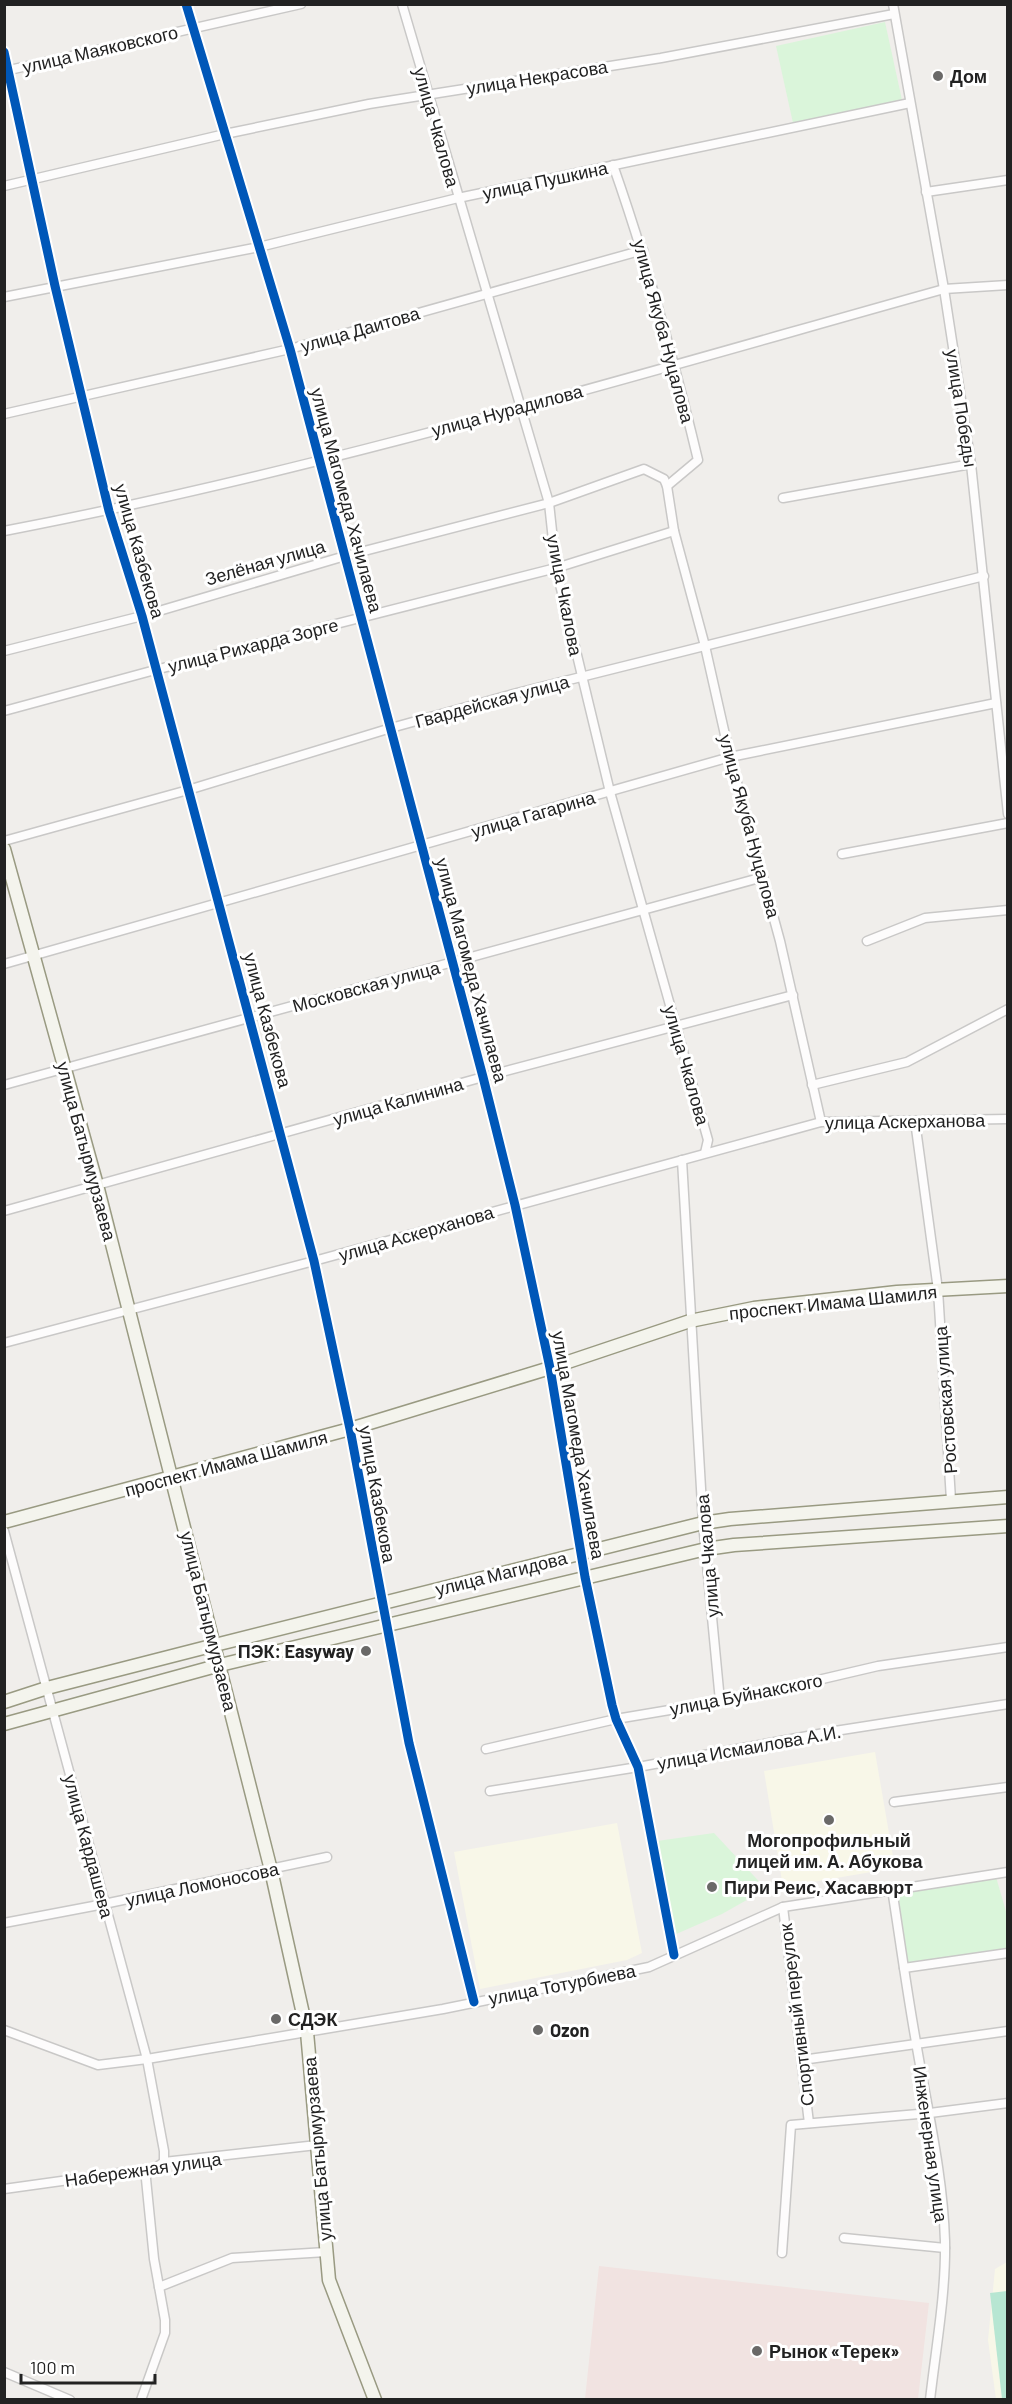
<svg xmlns="http://www.w3.org/2000/svg" width="1012" height="2404" font-family="Barlow,sans-serif">
<style>
.commercial{fill:#f1e3e1}
.education{fill:#f8f7e8}
.park{fill:#daf5da}
.pitch{fill:#b7e6d2}
.lines{fill:none;stroke-linecap:round;stroke-linejoin:round}
.street-casing{stroke:#c9c8c7;stroke-width:11}
.secondary-casing{stroke:#999a82;stroke-width:15}
.street{stroke:#fdfcfc;stroke-width:8}
.secondary{stroke:#f4f4ed;stroke-width:12}
.cycleway-casing{stroke:#fff;stroke-width:13}
.cycleway{stroke:#0057b8;stroke-width:9}
.poi-dot{fill:#6a6968;stroke:#fff;stroke-width:2}
.labels{text-anchor:middle;dominant-baseline:central;stroke-width:6;stroke-linejoin:round;paint-order:stroke}
.street-label{font-size:18px;fill:#222;stroke:#fff}
.poi-label{font-size:18px;font-weight:bold;fill:#222;stroke:#fff;text-anchor:start}
</style>
<rect width="100%" height="100%" fill="#f0eeeb"/>
<!-- commercial -->
<path class="commercial" d="M599,2266l330,37 -11,96h-333z"/>
<!-- education -->
<g class="education">
<path d="M875,1752l20,116 -112,19 -19,-116z"/>
<path d="M617,1823l25,130 -15,7 -147,29 -26,-137z"/>
<path d="M1007,2262v137h-11l-8,-59 7,-71z"/>
</g>
<!-- park -->
<g class="park">
<path d="M885,22l17,78 -109,23 -17,-77z"/>
<path d="M714,1833l52,56 -44,25 -48,21 -17,-94z"/>
<path d="M996,1877l11,38v33l-99,16 -11,-71z"/>
</g>
<!-- pitch -->
<path class="pitch" d="M1007,2291v108h-5l-12,-106z"/>
<g class="lines">
<defs>
<g id="street">
<path d="M186,4l104,345 193,728 32,128 35,163 35,209 27,128 4,14 22,48 36,188"/>
<path d="M402,4l147,499 7,65 54,224 98,348 -3,13"/>
<path d="M893,4l51,285 27,175 37,350"/>
<path d="M4,52l51,234 54,225 33,105 172,645 36,168 59,314 65,259"/>
<path d="M5,71l296,-67"/>
<path d="M613,165c34,97 61,195 85,295l-31,26"/>
<path d="M4,186l221,-52 144,-30 292,-46 233,-44"/>
<path d="M926,192l82,-12"/>
<path d="M4,297l255,-50 199,-49 452,-95"/>
<path d="M4,414l286,-65 353,-99"/>
<path d="M783,498l188,-34"/>
<path d="M4,531c318,-61 629,-155 940,-242l64,-4"/>
<path d="M4,651l138,-35 203,-60 204,-53 95,-34 20,10 3,7 7,45 31,115 25,111 50,184 41,181"/>
<path d="M4,711l151,-41 401,-102 118,-37"/>
<path d="M4,841l184,-51 203,-62 126,-35 467,-117"/>
<path d="M842,854l166,-31"/>
<path d="M867,941l58,-23 83,-8"/>
<path d="M4,964l726,-207 266,-54"/>
<path d="M4,1085l759,-208"/>
<path d="M812,1085l95,-23 101,-53"/>
<path d="M915,1121l23,169 13,210"/>
<path d="M682,1160l21,363 17,178"/>
<path d="M4,1211l479,-134 310,-82"/>
<path d="M4,1343l310,-82 507,-139 187,-3"/>
<path d="M4,1531l143,528 17,92v11"/>
<path d="M486,1749l130,-30 125,-21 137,-32 130,-19"/>
<path d="M490,1791l148,-24 197,-36 173,-27"/>
<path d="M894,1802l114,-15"/>
<path d="M892,1889c8,51 15,103 24,153 11,66 27,132 29,199 1,52 -9,106 -15,159"/>
<path d="M783,1907l26,216"/>
<path d="M4,1923l100,-19 223,-47"/>
<path d="M904,1968l104,-15"/>
<path d="M4,2030l94,35 49,-6 296,-50 206,-42 134,-60 225,-35"/>
<path d="M802,2060l206,-29"/>
<path d="M4,2189l151,-21 9,-6 153,-17"/>
<path d="M844,2238l101,10"/>
<path d="M782,2253l9,-128 139,-12 78,-10"/>
<path d="M159,2287l73,-29 94,-6"/>
<path d="M4,2372l66,28"/>
<path d="M141,2400l24,-67v-13l-11,-61 -9,-90"/>
</g>
<g id="secondary">
<path d="M4,849l93,336 174,685 36,162 22,248 46,120"/>
<path d="M4,1522l346,-93 200,-61 140,-47 64,-13 143,-16 111,-6"/>
<path d="M4,1702l43,-14 168,-43 488,-122 27,-4 278,-22"/>
<path d="M4,1724l216,-59 486,-116 28,-4 274,-19"/>
</g>
</defs>
<!-- street casing -->
<use href="#street" class="street-casing"/>
<!-- secondary casing -->
<use href="#secondary" class="secondary-casing"/>
<!-- street -->
<use href="#street" class="street"/>
<!-- secondary -->
<use href="#secondary" class="secondary"/>
<defs>
<g id="cycleway">
<path d="M186,4l104,345 193,728 32,128 35,163 35,209 27,128 4,14 22,48 36,188"/>
<path d="M4,52l51,234 54,225 33,105 172,645 36,168 59,314 65,259"/>
</g>
</defs>
<!-- cycleway casing -->
<use href="#cycleway" class="cycleway-casing"/>
<!-- cycleway -->
<use href="#cycleway" class="cycleway"/>
</g>
<!-- markers -->
<g class="poi-dot">
<circle cx="938" cy="76" r="6"/>
<circle cx="366" cy="1651" r="6"/>
<circle cx="829" cy="1820" r="6"/>
<circle cx="712" cy="1887" r="6"/>
<circle cx="276" cy="2019" r="6"/>
<circle cx="538" cy="2030" r="6"/>
<circle cx="757" cy="2351" r="6"/>
</g>
<g class="labels">
<!-- street labels -->
<g class="street-label">
<text transform="translate(100 49) rotate(-13)">улица Маяковского</text>
<text transform="translate(537 77) rotate(-9)">улица Некрасова</text>
<text transform="translate(437 127) rotate(74)">улица Чкалова</text>
<text transform="translate(545 180) rotate(-12)">улица Пушкина</text>
<text transform="translate(360 329) rotate(-16)">улица Даитова</text>
<text transform="translate(664 331) rotate(75)">улица Якуба Нуцалова</text>
<text transform="translate(962 408) rotate(81)">улица Победы</text>
<text transform="translate(507 410) rotate(-15)">улица Нурадилова</text>
<text transform="translate(347 500) rotate(75)">улица Магомеда Хачилаева</text>
<text transform="translate(140 551) rotate(74)">улица Казбекова</text>
<text transform="translate(265 562) rotate(-16)">Зелёная улица</text>
<text transform="translate(565 595) rotate(79)">улица Чкалова</text>
<text transform="translate(253 645) rotate(-14)">улица Рихарда Зорге</text>
<text transform="translate(492 701) rotate(-15)">Гвардейская улица</text>
<text transform="translate(533 814) rotate(-16)">улица Гагарина</text>
<text transform="translate(750 826) rotate(75)">улица Якуба Нуцалова</text>
<text transform="translate(472 970) rotate(75)">улица Магомеда Хачилаева</text>
<text transform="translate(366 986) rotate(-15)">Московская улица</text>
<text transform="translate(268 1020) rotate(75)">улица Казбекова</text>
<text transform="translate(687 1065) rotate(74)">улица Чкалова</text>
<text transform="translate(398 1101) rotate(-16)">улица Калинина</text>
<text transform="translate(905 1121) rotate(-1)">улица Аскерханова</text>
<text transform="translate(87 1151) rotate(75)">улица Батырмурзаева</text>
<text transform="translate(416 1233) rotate(-16)">улица Аскерханова</text>
<text transform="translate(833 1302) rotate(-6)">проспект Имама Шамиля</text>
<text transform="translate(945 1400) rotate(-94)">Ростовская улица</text>
<text transform="translate(579 1445) rotate(80)">улица Магомеда Хачилаева</text>
<text transform="translate(226 1463) rotate(-15)">проспект Имама Шамиля</text>
<text transform="translate(378 1494) rotate(80)">улица Казбекова</text>
<text transform="translate(707 1556) rotate(-95)">улица Чкалова</text>
<text transform="translate(501 1573) rotate(-14)">улица Магидова</text>
<text transform="translate(209 1621) rotate(76)">улица Батырмурзаева</text>
<text transform="translate(746 1694) rotate(-11)">улица Буйнакского</text>
<text transform="translate(749 1747) rotate(-10)">улица Исмаилова А.И.</text>
<text transform="translate(89 1846) rotate(75)">улица Кардашева</text>
<text transform="translate(202 1884) rotate(-12)">улица Ломоносова</text>
<text transform="translate(562 1984) rotate(-11)">улица Тотурбиева</text>
<text transform="translate(796 2015) rotate(-97)">Спортивный переулок</text>
<text transform="translate(931 2144) rotate(82)">Инженерная улица</text>
<text transform="translate(317 2149) rotate(-95)">улица Батырмурзаева</text>
<text transform="translate(143 2169) rotate(-8)">Набережная улица</text>
</g>
<!-- poi labels -->
<g class="poi-label">
<text x="950" y="76">Дом</text>
<text x="354" y="1651" text-anchor="end">ПЭК: Easyway</text>
<text x="829" y="1840" text-anchor="middle">Могопрофильный<tspan x="829" dy="21">лицей им. А. Абукова</tspan></text>
<text x="724" y="1887">Пири Реис, Хасавюрт</text>
<text x="288" y="2019">СДЭК</text>
<text x="550" y="2030">Ozon</text>
<text x="769" y="2351">Рынок «Терек»</text>
</g>
</g>
<!-- border -->
<rect width="1012" height="2404" fill="none" stroke="#222222" stroke-width="12"/>
<!-- scale -->
<path d="M21 2374v9h134v-9" fill="none" stroke="#222222" stroke-width="3"/>
<text x="30" y="2374" font-size="18" fill="#222222" stroke="#ffffff" stroke-width="4.5" paint-order="stroke">100 m</text>
</svg>
